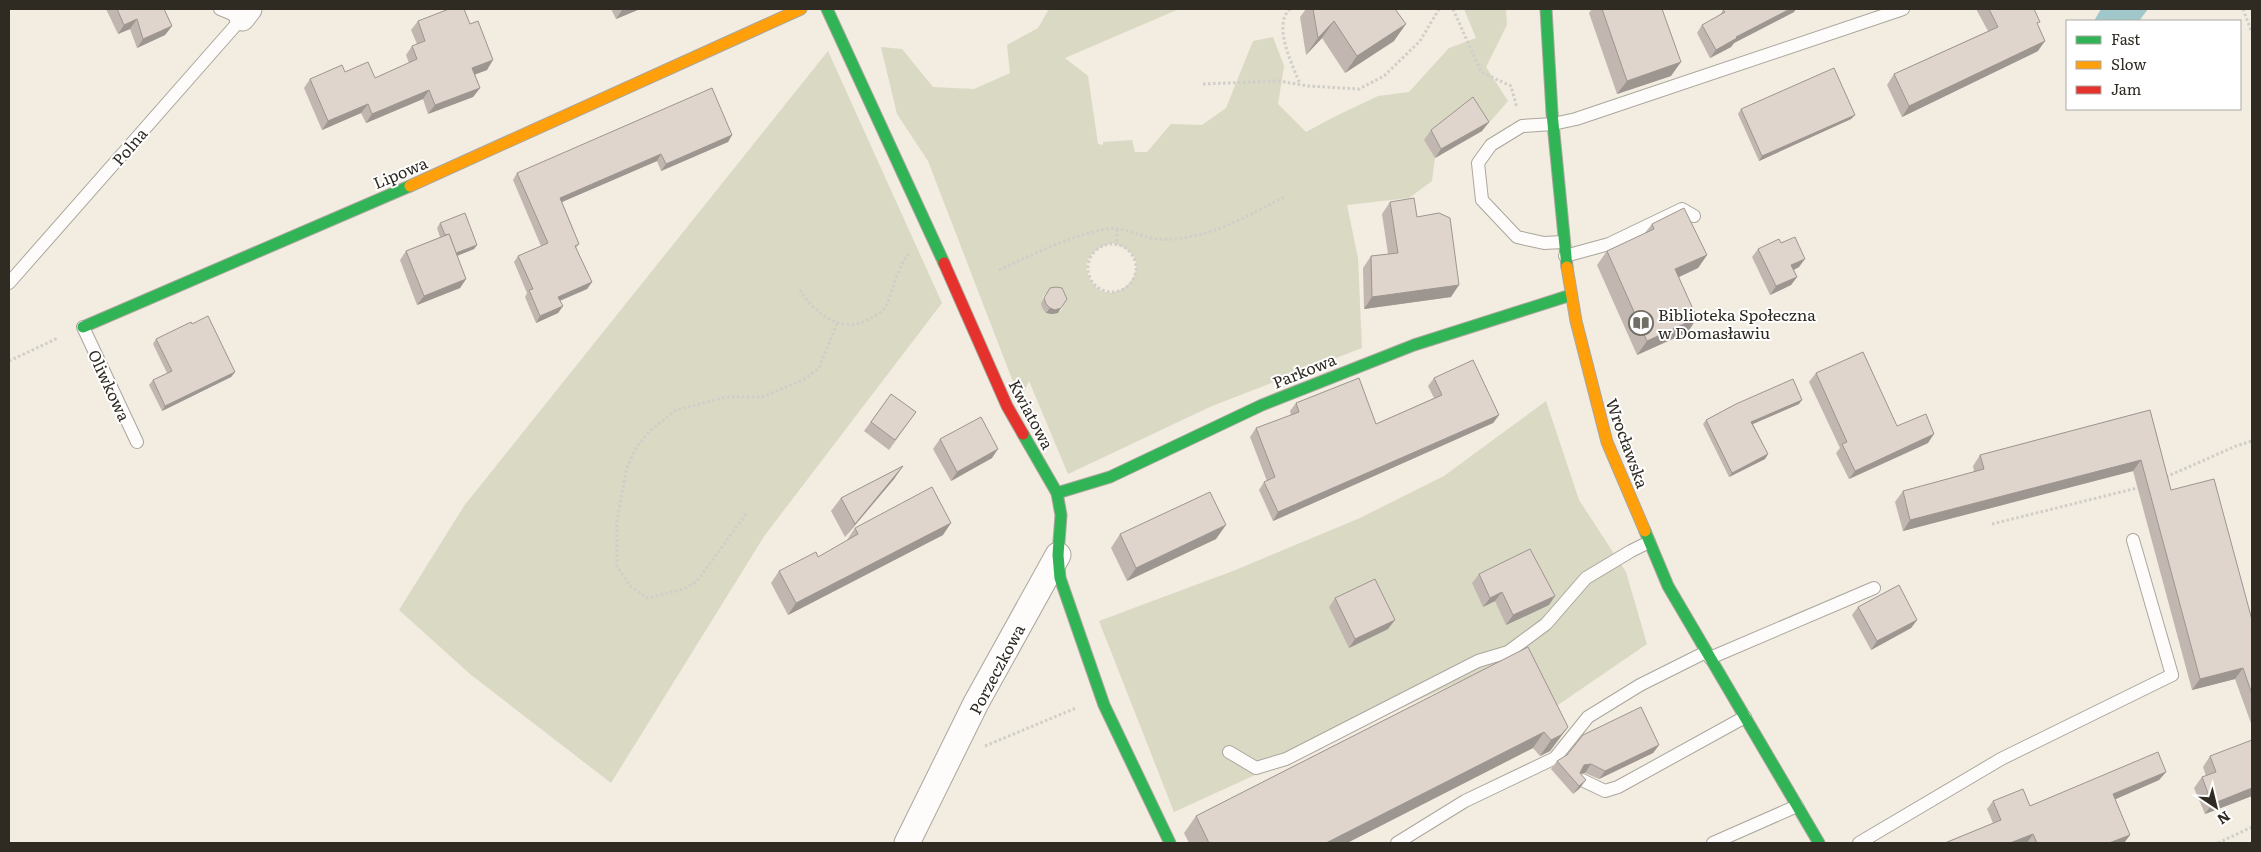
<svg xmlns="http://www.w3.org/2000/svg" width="2261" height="852" font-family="Literata,serif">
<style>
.green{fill:#dad9c4;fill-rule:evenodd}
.water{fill:#a0c8ca}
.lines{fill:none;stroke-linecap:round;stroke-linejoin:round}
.lane-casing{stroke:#aba69d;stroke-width:14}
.street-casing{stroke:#aba69d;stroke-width:27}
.fast-casing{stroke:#aba69d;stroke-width:13}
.slow-casing{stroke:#aba69d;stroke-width:13}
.jam-casing{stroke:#aba69d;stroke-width:13}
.path{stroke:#d0cec9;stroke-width:3;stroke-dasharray:2.5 2.5;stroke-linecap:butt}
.lane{stroke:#fdfcfa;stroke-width:12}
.street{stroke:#fdfcfa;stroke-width:25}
.fast{stroke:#30b455;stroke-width:11}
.slow{stroke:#ff9f0a;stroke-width:11}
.jam{stroke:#e5322d;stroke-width:11}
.wall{fill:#c1b7b0}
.shaded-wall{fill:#9d9590}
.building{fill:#e0d5cd;stroke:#9d9590}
.labels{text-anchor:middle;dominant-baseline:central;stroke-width:4;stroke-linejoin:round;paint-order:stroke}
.street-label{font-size:16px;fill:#2f2a22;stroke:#fff}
.poi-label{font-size:16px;fill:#2f2a22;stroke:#fff;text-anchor:start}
</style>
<rect width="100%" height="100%" fill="#f2ece1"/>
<!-- green -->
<g class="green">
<path d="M1049,9h130l-114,49 23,18 10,68 5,1v-3l29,-2 3,12h12l24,-28 31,1 24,-17 27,-67 20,-4 11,29 -6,38 28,28 30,-16 42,-20 31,-4 40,-44 27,-10 -12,-29h42l1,16 -21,42 22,34 -26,30 -57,9 10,18 -3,23 -23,17 -62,7 11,53 4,90 -150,58 -144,68 -39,-93 -9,19 -92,-239 -31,-47 -16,-67 21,2 31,38 41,2 36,-16 -3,-28 31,-17zM1112,243c56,14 1,77 -22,36 -11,-19 6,-32 22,-36zM1047,293l17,10 -2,6 -4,4h-11l-5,-5 1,-11z"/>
<path d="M828,51l114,252 -177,232 -154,248 -141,-109 -71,-64 65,-104z"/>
<path d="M1546,401l33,99 47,72 21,72 -92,63 -27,-57 -354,162 -75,-191 134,-50 127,-53 84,-42z"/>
</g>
<!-- water -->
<path class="water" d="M2101,9h47l-9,12h-45z"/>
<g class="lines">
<defs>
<g id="lane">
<path d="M1563,242l-19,1 -27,-6 -35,-37 -4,-37 13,-18 31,-19 31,-2 23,-5 327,-110"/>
<path d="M1565,256l44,-12 73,-35 12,7"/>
<path d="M9,283l233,-265 -22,-9"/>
<path d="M83,327l54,115"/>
<path d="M1710,658l164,-70"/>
<path d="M1229,752l27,16 30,-9 192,-98 30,-9 38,-28 40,-46 45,-27 18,-9"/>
<path d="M1582,780l23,11 13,-4 127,-70"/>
<path d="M1397,843l68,-42 90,-43 33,-41 52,-32 66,-33"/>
<path d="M1713,843l84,-37"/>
<path d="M1859,843l142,-84 171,-84 -39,-135"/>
</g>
<g id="street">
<path d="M242,18l7,-9"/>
<path d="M907,843l69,-140 82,-148"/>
</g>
<g id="fast">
<path d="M827,9l117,254"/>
<path d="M1546,9l6,104 15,154"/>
<path d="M83,327l327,-141"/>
<path d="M1023,434l34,59 4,22 -3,40 2,23 44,127 66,138"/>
<path d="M1057,493l53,-16 152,-72 152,-60 157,-50"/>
<path d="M1645,531l23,55 151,257"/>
</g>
<g id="slow">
<path d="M410,186l391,-177"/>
<path d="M1567,267l9,54 31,121 38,89"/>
</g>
<path id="jam" d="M944,263l63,143 16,28"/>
</defs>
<!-- lane casing -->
<use href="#lane" class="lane-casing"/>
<!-- street casing -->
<use href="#street" class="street-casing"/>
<!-- fast casing -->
<use href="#fast" class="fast-casing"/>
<!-- slow casing -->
<use href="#slow" class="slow-casing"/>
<!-- jam casing -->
<use href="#jam" class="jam-casing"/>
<!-- path -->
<g class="path">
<path d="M1290,9c-18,16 3,57 10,75"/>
<path d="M1453,9l28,63 30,14 6,22"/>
<path d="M2243,9l9,24"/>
<path d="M1203,84l76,-3 29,5 51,3 25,-13 36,-35 19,-32"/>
<path d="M1117,229v15"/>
<circle cx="1112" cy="268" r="24"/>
<path d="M999,270c35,-16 70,-34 107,-41 19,-3 33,8 51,10 47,3 89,-22 129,-43"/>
<path d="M800,290c14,23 41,44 67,30 6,-3 13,-6 17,-11 10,-16 13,-45 25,-55"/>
<path d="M9,361l49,-23"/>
<path d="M2166,477l70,-31 16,-5"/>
<path d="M746,514l-49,67 -13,8 -37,9 -18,-13 -12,-19v-46l10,-53 10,-21 14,-16 25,-20 50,-13h36l41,-17 16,-12 18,-45"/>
<path d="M1992,524l149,-37"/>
<path d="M985,746l91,-38"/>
<path d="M2218,843l34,-16"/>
</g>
<!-- lane -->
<use href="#lane" class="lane"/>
<!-- street -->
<use href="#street" class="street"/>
<!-- fast -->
<use href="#fast" class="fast"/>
<!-- slow -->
<use href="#slow" class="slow"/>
<!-- jam -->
<use href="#jam" class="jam"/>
</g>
<!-- wall -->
<g class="wall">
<path d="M106,9h58l8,17 -7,9 -28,13 -7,-19 -12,5z"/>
<path d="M611,9h29l-24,10z"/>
<path d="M1306,9h93l-3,1 -2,31 -49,32 -23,-35 -16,17 -6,-38z"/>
<path d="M1592,9h70l9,67 -54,18 -28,-81z"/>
<path d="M1976,9h58l4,16v26l-136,66 -15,-32 7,-11 94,-43z"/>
<path d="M1723,10l71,2 -60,31 -3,4 -21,11 -13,-25 5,-8 18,-10z"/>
<path d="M418,21l69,49 -12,4 5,14 -7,9 -45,17 -5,-15 -57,24 -5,-10 -39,17 -18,-42 6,-9 35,-7 30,6 34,-15 -3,-8 6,-9 5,-2 -6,-14z"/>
<path d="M1741,109l114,6 -4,4 -92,42 -21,-47z"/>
<path d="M1431,130l51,1 -47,27 -11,-18z"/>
<path d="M732,135l-4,7 -67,29 -4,-10 -95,41 17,42 -3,4 16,34 -5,7 -27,12 3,5 -5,7 -22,10 -11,-26 2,-4 -13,-31 4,-6 23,-10 -28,-66 4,-7z"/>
<path d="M1390,202l27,15 34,80 -87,12 -1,-41 8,-12 17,-2 -6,-40z"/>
<path d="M440,223l37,22 -3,4 -17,7 9,23 -6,9 -43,17 -17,-45 6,-9 34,-14 -3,-9z"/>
<path d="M1652,224l55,31 -9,13 -19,9 9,55 -51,23 -40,-90 10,-14 37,-17z"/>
<path d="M1781,243l18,24 -5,3 3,7 -6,8 -21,10 -18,-38 6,-8z"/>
<path d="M1050,288l8,25 -6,1 -6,-1 -4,-5 -1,-5z"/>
<path d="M156,339l79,33 -4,5 -69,34 -13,-26 4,-5 14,-7 -14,-29z"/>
<path d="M1816,373l81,53 31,17 -79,36 -13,-26 4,-5 -31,-66z"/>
<path d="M1434,378l65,37 -6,8 -220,98 -14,-31 5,-8 3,-1 -17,-44 6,-9 35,-13 -1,-4 6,-8 80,21 58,-26 -6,-12z"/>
<path d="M891,394l25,18 -27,38 -25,-19z"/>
<path d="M1799,404l-46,20 15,30 -3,5 -36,18 -26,-53 3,-4z"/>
<path d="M2150,410l21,80 81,130v106l-17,-47 -43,11 -59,-219 -230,60 -8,-29 8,-11 71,-19 -1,-6 7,-11z"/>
<path d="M940,439l52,19 -41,23 -18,-32z"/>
<path d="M903,466l-9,13 -49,58 -14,-26 10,-13z"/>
<path d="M855,528l88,7 -155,80 -17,-32 8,-12 39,-14 29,-16v-1z"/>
<path d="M1120,534l96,5 -89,42 -16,-33z"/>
<path d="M1479,574l70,31 -43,20 -11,-24 -12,6 -11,-24z"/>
<path d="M1335,598l53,31 -39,19 -20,-41z"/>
<path d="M1858,607l59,13 -6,8 -40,22 -19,-35z"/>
<path d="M1528,647l40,80 -18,24 -10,5 -7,-8 -186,95h-158l-5,-10 12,-17z"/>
<path d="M1659,745l-6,8 -54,26 -14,-6h-5v15l-7,6 -22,-25 6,-8 10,-6z"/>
<path d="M2210,756l42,40 -47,18 -11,-26 8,-11 4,-1 -3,-9z"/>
<path d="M2166,772l-7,8 -44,19 15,36 -6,8h-180l49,-20 -6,-14 6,-8 37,5z"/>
</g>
<!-- shaded-wall -->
<g class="shaded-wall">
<path d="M625,9h15l-24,10 6,-9z"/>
<path d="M1790,9h6l-2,3 -60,31 -3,4 -21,11 6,-8 20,-13z"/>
<path d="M137,19l-7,10 -12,5 6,-9z"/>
<path d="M1334,21l-12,17 -16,17 12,-17z"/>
<path d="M1406,24l-12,17 -49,32 12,-17z"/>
<path d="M172,26l-7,9 -28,13 6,-9z"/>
<path d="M2045,41l-7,10 -136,66 7,-11z"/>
<path d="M493,60l-6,10 -21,8 6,-10z"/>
<path d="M1681,62l-10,14 -54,18 10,-13z"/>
<path d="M480,88l-7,9 -45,17 7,-9z"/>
<path d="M429,90l-6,9 -57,24 6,-9z"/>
<path d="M368,104l-7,9 -39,17 6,-9z"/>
<path d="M1855,115l-4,4 -92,42 3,-5z"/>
<path d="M1489,122l-7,9 -47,27 6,-9z"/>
<path d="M732,135l-4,7 -67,29 5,-7z"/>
<path d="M661,154l-4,7 -102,44 5,-7z"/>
<path d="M477,245l-3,4 -25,10 3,-5z"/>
<path d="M1707,255l-9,13 -32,15 9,-14z"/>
<path d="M1805,259l-6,8 -14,7 6,-9z"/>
<path d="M1797,277l-6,8 -21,10 6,-9z"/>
<path d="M466,279l-6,9 -43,17 7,-9z"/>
<path d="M592,282l-5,7 -33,14 4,-6z"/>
<path d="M1459,285l-8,12 -87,12 8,-12z"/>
<path d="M563,306l-5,7 -22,10 4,-7z"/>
<path d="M1050,308h11l-3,5 -6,1 -6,-1z"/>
<path d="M1697,318l-9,14 -51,23 10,-14z"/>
<path d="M235,372l-4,5 -69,34 3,-5z"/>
<path d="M1802,400l-3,4 -51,22 3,-4z"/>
<path d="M1499,415l-6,8 -220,98 5,-9z"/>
<path d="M1934,434l-6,9 -79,36 6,-8z"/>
<path d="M998,449l-6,9 -41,23 6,-9z"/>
<path d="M1768,454l-3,5 -36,18 3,-4z"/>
<path d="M2141,460l-8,11 -230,60 7,-11z"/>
<path d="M903,466l-9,13 -49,58 10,-13z"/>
<path d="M951,523l-8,12 -155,80 8,-12z"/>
<path d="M1226,525l-10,14 -89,42 9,-13z"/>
<path d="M1502,592l-7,9 -12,6 7,-9z"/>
<path d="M1555,596l-6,9 -43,20 7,-10z"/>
<path d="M1395,620l-7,9 -39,19 6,-9z"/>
<path d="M1917,620l-6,8 -40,22 6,-9z"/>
<path d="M2243,668l-8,11 -43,11 8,-11z"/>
<path d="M1568,727l-18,24 -10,5 11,-16z"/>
<path d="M1544,732l-11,16 -186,95h-21z"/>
<path d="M1659,745l-6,8 -54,26 6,-8z"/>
<path d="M1591,764l-6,9h-7l6,-8z"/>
<path d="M2166,772l-7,8 -52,23 6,-9z"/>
<path d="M1586,780l-6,8 -7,6 6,-8z"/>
<path d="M2252,788v8l-47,18 7,-10z"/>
<path d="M2033,834l-6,9h-17z"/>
<path d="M2130,835l-6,8h-15z"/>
</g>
<!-- building -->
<g class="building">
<path d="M117,9h47l8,17 -29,13 -6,-20 -13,6z"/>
<path d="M449,9h15l6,15 8,-3 15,39 -21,8 8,20 -45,17 -6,-15 -57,24 -4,-10 -40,17 -18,-42 32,-14 3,7 23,-10 7,16 42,-19 -5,-13 13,-5 -7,-20z"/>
<path d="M1313,9h82l11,15 -49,32 -23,-35 -16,17z"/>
<path d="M1602,9h60l19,53 -54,19z"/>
<path d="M1726,9h64l-54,28 1,1 -21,12 -14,-25 23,-13 -2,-2z"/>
<path d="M1989,9h45l6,13 -3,1 8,18 -136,65 -15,-32 104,-47z"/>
<path d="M1834,68l21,47 -93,41 -21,-47z"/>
<path d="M712,88l20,47 -66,29 -5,-10 -101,44 19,46 -4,2 17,36 -34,15 5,9 -23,10 -11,-26 4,-1 -15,-33 30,-13 -31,-70z"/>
<path d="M1473,97l16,25 -48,27 -10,-19z"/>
<path d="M1414,198l3,19 22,-4 11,5 9,67 -87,12 -1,-41 27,-3 -8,-51z"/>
<path d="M1684,208l23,47 -32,14 22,49 -50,23 -40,-90 47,-22 -2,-5z"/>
<path d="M465,213l12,32 -21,8 -7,-19 -4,1 -5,-12z"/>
<path d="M449,234l17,45 -42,17 -18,-45z"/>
<path d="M1795,237l10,22 -14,6 6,12 -21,9 -18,-37 21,-10 2,4z"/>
<path d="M1056,287l6,1 5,11 -6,9 -6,2 -5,-2 -4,-4 -2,-6 6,-10z"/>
<path d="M208,316l27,56 -70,34 -12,-26 19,-9 -16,-32 35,-17 1,2z"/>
<path d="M1863,352l34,74 29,-12 8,20 -79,37 -13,-27 5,-2 -31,-69z"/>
<path d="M1473,360l26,55 -221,97 -14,-30 11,-5 -19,-49 43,-16 -3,-9 63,-25 17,46 66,-29 -8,-17z"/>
<path d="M1793,379l9,21 -51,22 17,32 -36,19 -26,-53 30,-16z"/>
<path d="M891,394l25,18 -21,28 -24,-18z"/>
<path d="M2150,410l21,80 43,-11 38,141v74l-9,-26 -43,11 -59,-219 -231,60 -7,-29 81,-22 -4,-14z"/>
<path d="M981,417l17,32 -41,23 -17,-33z"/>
<path d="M903,466l-48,58 -14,-26z"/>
<path d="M932,487l19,36 -155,80 -17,-32 37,-19 2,5 40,-23 -3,-6z"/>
<path d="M1210,492l16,33 -90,43 -16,-34z"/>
<path d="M1530,549l25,47 -42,19 -11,-23 -12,6 -11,-24z"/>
<path d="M1375,579l20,41 -40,19 -20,-41z"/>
<path d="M1899,585l18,35 -40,21 -19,-34z"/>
<path d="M1528,647l40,80 -7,8 -10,5 -7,-8 -218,111h-117l-13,-27z"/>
<path d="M1641,707l18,38 -54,26 -14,-7 -7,1 -4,8 6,7 -7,6 -22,-25 10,-6 16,-20z"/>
<path d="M2252,740v48l-40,16 -10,-27 14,-5 -6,-16z"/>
<path d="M2158,752l8,20 -53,22 17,41 -21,8h-72l-4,-9 -23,9h-65l56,-23 -8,-19 30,-12 7,17z"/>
</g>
<!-- icons -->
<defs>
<symbol id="library-ring" viewBox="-11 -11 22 22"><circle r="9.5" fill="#fff" stroke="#736e65" stroke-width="1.5"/><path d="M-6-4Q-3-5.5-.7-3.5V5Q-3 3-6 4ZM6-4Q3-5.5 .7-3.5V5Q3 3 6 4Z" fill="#736e65"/></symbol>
</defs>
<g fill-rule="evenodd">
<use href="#library-ring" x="1627" y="309" width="28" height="28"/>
</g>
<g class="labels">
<!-- street labels -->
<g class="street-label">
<text transform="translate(129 146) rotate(-49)">Polna</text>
<text transform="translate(400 172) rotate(-23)">Lipowa</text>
<text transform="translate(1304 370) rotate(-22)">Parkowa</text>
<text transform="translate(110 385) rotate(65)">Oliwkowa</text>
<text transform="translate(1032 414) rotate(62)">Kwiatowa</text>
<text transform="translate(1628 443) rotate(70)">Wrocławska</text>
<text transform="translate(996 669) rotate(-62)">Porzeczkowa</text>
</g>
<!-- poi labels -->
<g class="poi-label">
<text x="1658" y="314">Biblioteka Społeczna<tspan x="1658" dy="18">w Domasławiu</tspan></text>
</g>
</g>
<!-- border -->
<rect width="2261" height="852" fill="none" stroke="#2f2a22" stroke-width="20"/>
<!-- legend -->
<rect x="2066" y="20" width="175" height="90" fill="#ffffff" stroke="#acaaa7"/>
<rect x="2076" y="36" width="25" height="8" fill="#30b455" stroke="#acaaa7"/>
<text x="2111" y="45" font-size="15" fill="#2f2a22">Fast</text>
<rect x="2076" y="61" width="25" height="8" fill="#ff9f0a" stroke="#acaaa7"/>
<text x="2111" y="70" font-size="15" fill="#2f2a22">Slow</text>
<rect x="2076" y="86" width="25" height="8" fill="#e5322d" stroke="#acaaa7"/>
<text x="2111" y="95" font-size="15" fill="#2f2a22">Jam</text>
<!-- north arrow -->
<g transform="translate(2216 807) rotate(145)" stroke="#ffffff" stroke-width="4" paint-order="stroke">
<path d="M0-4L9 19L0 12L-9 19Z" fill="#2f2a22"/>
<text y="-8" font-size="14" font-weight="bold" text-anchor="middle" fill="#2f2a22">N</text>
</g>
</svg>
